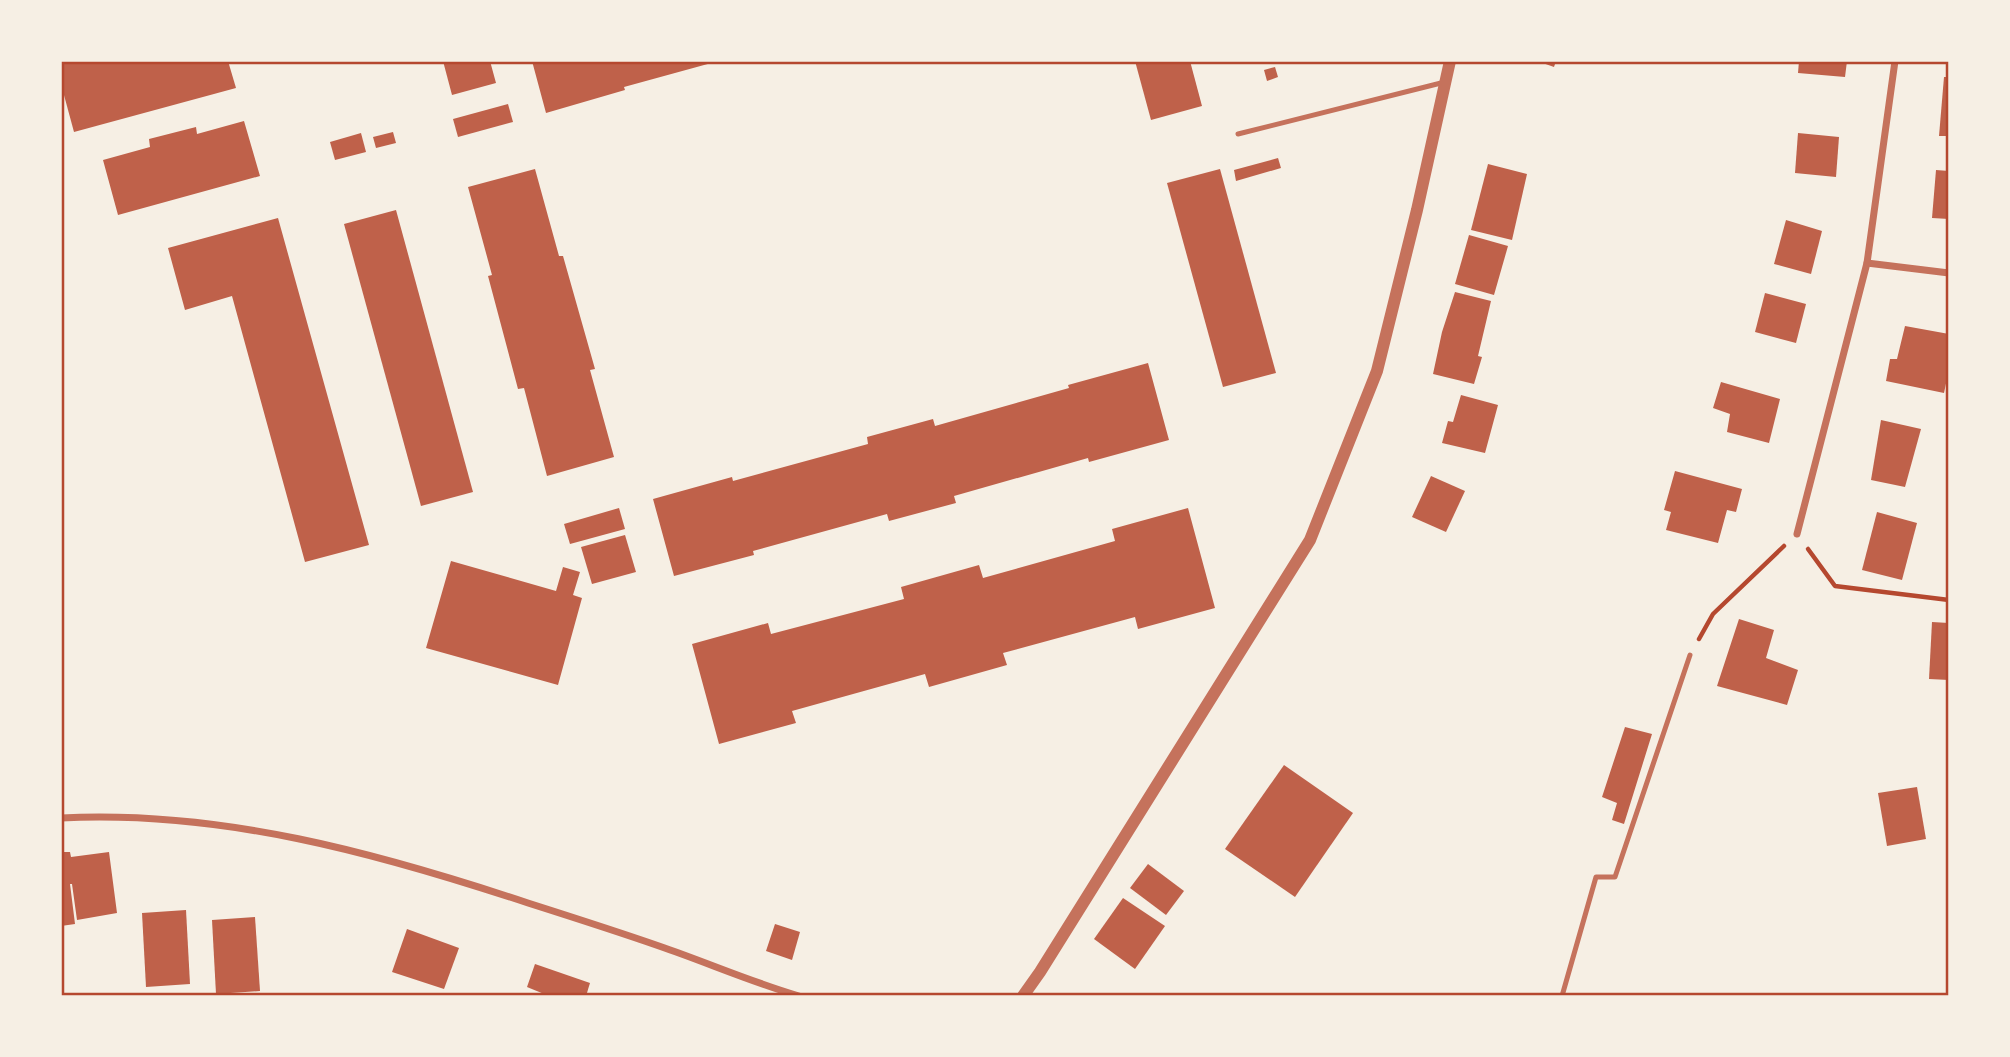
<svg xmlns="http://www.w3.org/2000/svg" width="2010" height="1057" font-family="Montserrat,sans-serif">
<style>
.building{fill:#bf614a}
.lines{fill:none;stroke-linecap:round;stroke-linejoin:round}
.path{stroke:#b5482f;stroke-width:4.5}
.service{stroke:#c5725c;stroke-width:5}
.minor{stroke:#c5725c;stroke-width:7}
.tertiary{stroke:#c5725c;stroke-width:12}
.neatline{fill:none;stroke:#b5482f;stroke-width:2.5}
</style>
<rect width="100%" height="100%" fill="#f6efe4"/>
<!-- building -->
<g class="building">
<path d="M61,61h167l8,27 -162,44 -13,-48z"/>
<path d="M443,61h47l6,22 -44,12z"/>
<path d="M532,61h183v1l-91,25 1,3 -79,23z"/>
<path d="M1135,61h55l12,45 -51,14z"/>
<path d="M1537,61h19l-2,6z"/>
<path d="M1799,61h48l-2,16 -47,-4z"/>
<path d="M1275,67l3,10 -11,4 -3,-11z"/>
<path d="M1944,77h5v59h-10z"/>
<path d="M508,104l5,18 -55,15 -5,-18z"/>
<path d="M244,121l16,55 -142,39 -15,-55 47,-13 -1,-8 47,-12 1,7z"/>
<path d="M393,132l3,11 -20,5 -3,-11z"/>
<path d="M361,133l5,19 -31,8 -5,-18z"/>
<path d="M1798,133l41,4 -3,40 -41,-4z"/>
<path d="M1278,158l3,10 -45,13 -2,-11z"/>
<path d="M1488,164l39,10 -15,66 -41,-10z"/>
<path d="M535,169l24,87h4l32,113 -5,1 24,87 -67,19 -23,-88 -6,1 -30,-113 4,-1 -24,-88z"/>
<path d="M1220,169l56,204 -53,14 -56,-204z"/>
<path d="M1936,170l13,1v48l-17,-1z"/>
<path d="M396,210l77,282 -52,14 -77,-282z"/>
<path d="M278,218l91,327 -64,17 -73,-266 -47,14 -17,-62z"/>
<path d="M1786,220l36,11 -11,43 -37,-10z"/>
<path d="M1469,235l39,11 -14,49 -39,-11z"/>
<path d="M1455,292l36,9 -13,55 4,1 -8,27 -41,-10 9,-42z"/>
<path d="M1765,293l41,11 -10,39 -41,-11z"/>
<path d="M1905,326l44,8v35l-5,24 -58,-12 4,-22h7z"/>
<path d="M1148,363l21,77 -80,22 -1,-4 -134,38 2,7 -67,18 -2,-7 -134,37 1,4 -80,21 -21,-77 79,-22 1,4 135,-37 -1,-7 66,-18 2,7 134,-38 -1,-3z"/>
<path d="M1721,382l59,17 -11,44 -42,-11 3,-18 -17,-6z"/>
<path d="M1461,395l37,10 -13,48 -43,-10 6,-22 5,1z"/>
<path d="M1881,420l40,9 -16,58 -34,-7z"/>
<path d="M1675,471l67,18 -6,23 -9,-2 -9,33 -52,-13 5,-18 -7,-2z"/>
<path d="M1431,476l34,15 -19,41 -34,-15z"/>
<path d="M619,508l6,21 -55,15 -6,-20z"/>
<path d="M1188,508l27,100 -77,21 -3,-12 -132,36 4,12 -78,22 -4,-13 -133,37 4,12 -77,21 -27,-100 76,-21 3,11 133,-35 -3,-12 78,-22 4,13 132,-37 -3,-12z"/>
<path d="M1877,512l40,11 -15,57 -40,-10z"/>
<path d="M625,535l11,37 -44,12 -11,-37z"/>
<path d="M451,561l105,30 7,-24 17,5 -7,23 9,3 -24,87 -132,-37z"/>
<path d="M1739,619l35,11 -8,28 32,12 -11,35 -70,-19z"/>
<path d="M1932,622l17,1v57l-20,-1z"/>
<path d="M1625,727l27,7 -28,90 -12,-4 5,-17 -15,-6z"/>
<path d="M1284,765l69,48 -58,84 -70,-48z"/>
<path d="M1917,787l9,52 -39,7 -9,-53z"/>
<path d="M61,852h9l1,5 38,-5 8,61 -40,7 -5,-36h-2l5,40 -14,2z"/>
<path d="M1148,864l36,27 -18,24 -36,-27z"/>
<path d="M1123,898l42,28 -30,43 -41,-30z"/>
<path d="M186,910l4,74 -44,3 -4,-74z"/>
<path d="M255,917l5,74 -44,3 -4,-74z"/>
<path d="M775,924l25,8 -8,28 -26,-9z"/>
<path d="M407,929l52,19 -15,41 -52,-17z"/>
<path d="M535,964l55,19 -4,13h-37l-22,-9z"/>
</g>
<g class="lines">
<!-- path -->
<g class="path">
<path d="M1808,549l27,37 114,14"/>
<path d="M1699,639l14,-25 71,-68"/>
</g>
<!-- service -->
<g class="service">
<path d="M1238,134l207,-52"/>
<path d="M1562,996l34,-119h19l75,-222"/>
</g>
<!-- minor -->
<g class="minor">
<path d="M1867,263l82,10"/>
<path d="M1797,534l70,-271 28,-202"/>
<path d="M61,818c161,-8 316,35 467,85 44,14 88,28 131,43 47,16 92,36 140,50"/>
</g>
<!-- tertiary -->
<path class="tertiary" d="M1023,996l17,-24 270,-432 67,-169 40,-161 33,-149"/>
</g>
<!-- border -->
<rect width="2010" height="1057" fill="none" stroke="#f6efe4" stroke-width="126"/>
<rect x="63" y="63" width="1884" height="931" class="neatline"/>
</svg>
